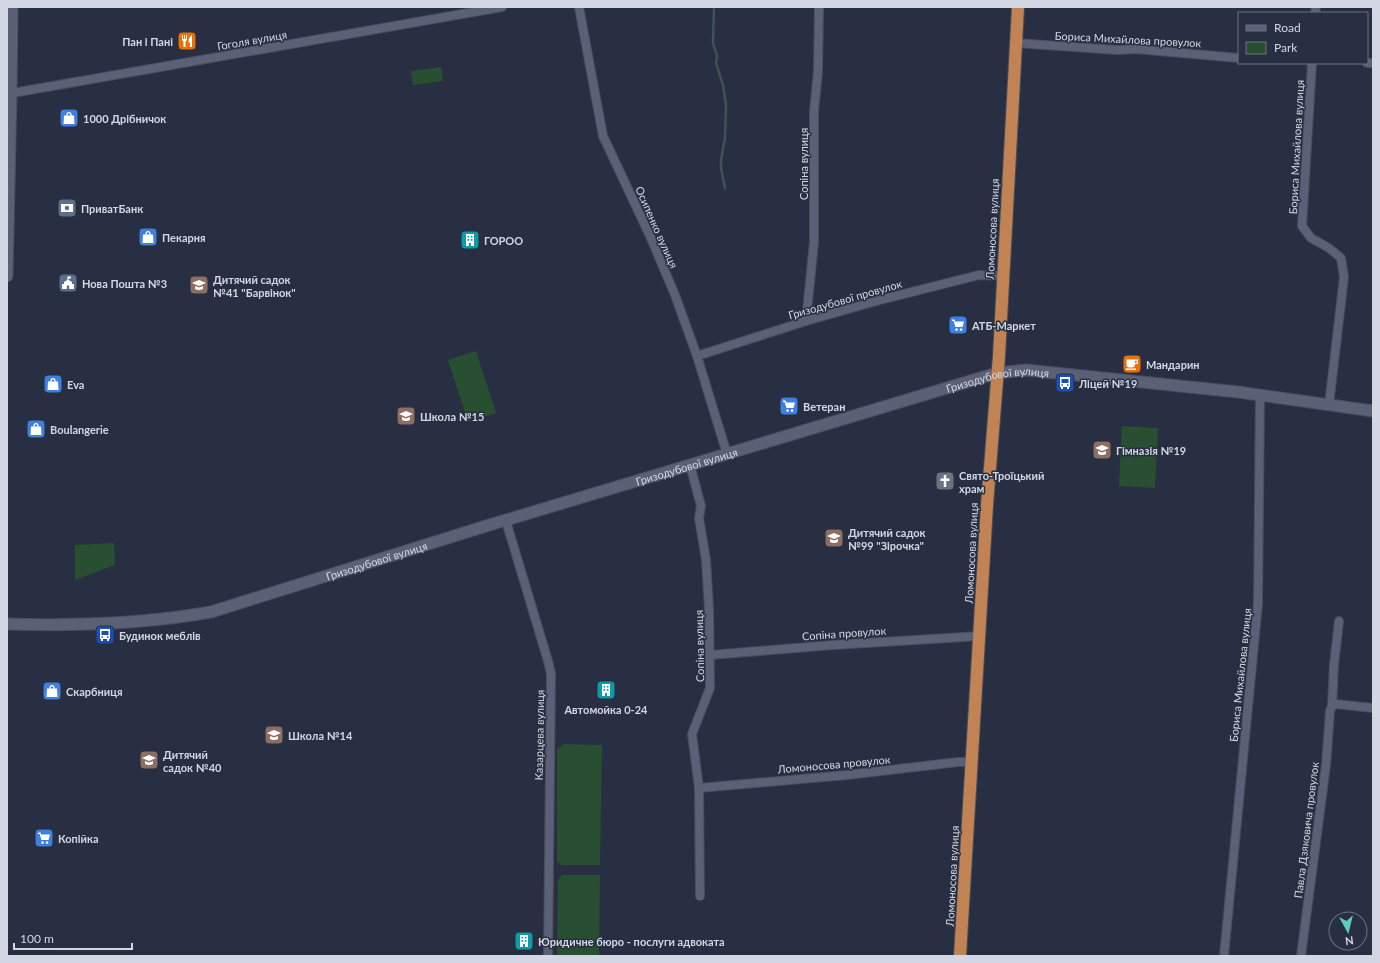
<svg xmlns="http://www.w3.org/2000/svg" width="1380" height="963" font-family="Lato,sans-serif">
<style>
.green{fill:#284f31}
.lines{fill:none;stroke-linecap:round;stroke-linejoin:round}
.stream{stroke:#415156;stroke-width:2.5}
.street-casing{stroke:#484d5c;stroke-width:10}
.secondary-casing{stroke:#484d5c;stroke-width:13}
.highway-casing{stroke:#484d5c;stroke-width:14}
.street{stroke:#5a6176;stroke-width:8}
.secondary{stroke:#5a6176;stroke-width:11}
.highway{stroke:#c18354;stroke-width:12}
.labels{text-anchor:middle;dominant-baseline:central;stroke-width:3;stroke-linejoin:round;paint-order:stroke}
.street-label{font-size:11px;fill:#d2d7e3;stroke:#292f42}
.poi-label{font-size:11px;font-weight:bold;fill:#d2d7e3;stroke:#292f42;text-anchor:start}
</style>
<rect width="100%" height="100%" fill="#292f42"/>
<!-- green -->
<g class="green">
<path d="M441,67l2,14 -30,4 -2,-14z"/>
<path d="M476,351l20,62 -28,9 -20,-62z"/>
<path d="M1122,426l36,2 -3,60 -36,-2z"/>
<path d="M114,543l1,22 -40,15v-35z"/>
<path d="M563,744l39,1 -2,120h-39l-4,-4v-111z"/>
<path d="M562,875h38l-1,81h-42l1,-76z"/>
</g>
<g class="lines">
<!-- stream -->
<path class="stream" d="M714,7l-1,36 4,13 -1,7 7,22 3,20 -1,33 -4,22v8l4,20"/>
<defs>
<g id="street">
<path d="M579,7l24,129 47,100 25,59 22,61 30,98"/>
<path d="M1315,13l1,-6"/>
<path d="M1016,43l101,7 19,-1 103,9"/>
<path d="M1312,63l-10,163 9,12 18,10 12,10 3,19 -15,128"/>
<path d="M1367,63h6"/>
<path d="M7,94l495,-87"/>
<path d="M806,321l8,-79v-131l4,-39 1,-65"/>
<path d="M697,356l109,-35 74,-21 99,-25 24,1"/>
<path d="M690,465l11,41 -2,12 7,42 3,49 1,79 -18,46 7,54 1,108"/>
<path d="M506,521l42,140 3,13 -3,282"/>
<path d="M710,655l123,-10 147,-9"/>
<path d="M1332,706l2,-41 5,-44"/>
<path d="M699,788l148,-13 111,-13h14"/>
<path d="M1224,956l34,-353 2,-208"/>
<path d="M1301,956l25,-191 4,-54 2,-5 4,-2 37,4"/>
</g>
<g id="secondary">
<path d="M7,276l4,-183 1,-86"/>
<path id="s1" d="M7,624c68,2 137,0 204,-12l275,-86 511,-153 29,-3 212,22 135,19"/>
</g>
<path id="highway" d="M960,956l27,-451 12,-149 19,-349"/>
</defs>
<!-- street casing -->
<use href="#street" class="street-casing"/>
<!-- secondary casing -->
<use href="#secondary" class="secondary-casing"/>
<!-- highway casing -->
<use href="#highway" class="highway-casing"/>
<!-- street -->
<use href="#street" class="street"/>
<!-- secondary -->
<use href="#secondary" class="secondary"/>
<!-- highway -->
<use href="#highway" class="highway"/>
</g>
<!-- icons -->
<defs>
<symbol id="restaurant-square" viewBox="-11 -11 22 22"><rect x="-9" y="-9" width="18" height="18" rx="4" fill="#e8710a" stroke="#292f42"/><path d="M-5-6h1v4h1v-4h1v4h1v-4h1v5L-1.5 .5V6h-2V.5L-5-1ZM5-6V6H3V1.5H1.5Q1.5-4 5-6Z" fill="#fff"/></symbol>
<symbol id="shop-square" viewBox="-11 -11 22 22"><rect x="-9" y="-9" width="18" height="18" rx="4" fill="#3f7fe0" stroke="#292f42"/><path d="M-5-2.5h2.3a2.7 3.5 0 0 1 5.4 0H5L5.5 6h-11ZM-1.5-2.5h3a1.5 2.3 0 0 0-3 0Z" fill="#fff"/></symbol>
<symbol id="bank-square" viewBox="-11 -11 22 22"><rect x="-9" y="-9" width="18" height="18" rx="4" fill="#5c6f8a" stroke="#292f42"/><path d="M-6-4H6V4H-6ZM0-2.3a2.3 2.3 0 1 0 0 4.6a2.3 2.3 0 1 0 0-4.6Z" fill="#fff"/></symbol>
<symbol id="building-square" viewBox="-11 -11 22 22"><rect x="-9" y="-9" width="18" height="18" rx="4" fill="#0f9aa8" stroke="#292f42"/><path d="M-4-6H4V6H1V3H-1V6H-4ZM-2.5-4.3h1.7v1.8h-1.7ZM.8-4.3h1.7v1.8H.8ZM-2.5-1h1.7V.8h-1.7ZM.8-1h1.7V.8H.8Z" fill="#fff"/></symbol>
<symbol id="civic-square" viewBox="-11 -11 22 22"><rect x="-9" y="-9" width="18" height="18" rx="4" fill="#5c6f8a" stroke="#292f42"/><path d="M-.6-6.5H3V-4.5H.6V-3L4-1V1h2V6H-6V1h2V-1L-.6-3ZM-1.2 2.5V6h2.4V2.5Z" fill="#fff"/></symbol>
<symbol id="school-square" viewBox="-11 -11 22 22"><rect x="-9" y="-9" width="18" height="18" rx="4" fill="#8d6e63" stroke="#292f42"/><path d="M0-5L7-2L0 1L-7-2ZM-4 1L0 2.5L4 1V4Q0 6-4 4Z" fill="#fff"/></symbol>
<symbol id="supermarket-square" viewBox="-11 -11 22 22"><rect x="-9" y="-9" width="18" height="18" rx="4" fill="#3f7fe0" stroke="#292f42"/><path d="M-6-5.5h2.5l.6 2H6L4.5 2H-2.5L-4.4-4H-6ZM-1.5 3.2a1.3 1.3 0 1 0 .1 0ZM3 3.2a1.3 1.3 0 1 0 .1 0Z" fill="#fff"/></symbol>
<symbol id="cafe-square" viewBox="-11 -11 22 22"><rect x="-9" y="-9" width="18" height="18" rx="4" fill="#e8710a" stroke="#292f42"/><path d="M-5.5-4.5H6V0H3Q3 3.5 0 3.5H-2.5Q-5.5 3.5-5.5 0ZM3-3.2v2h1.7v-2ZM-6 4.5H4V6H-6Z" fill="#fff"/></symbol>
<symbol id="bus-square" viewBox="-11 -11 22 22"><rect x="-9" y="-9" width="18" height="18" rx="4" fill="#1a4fb4" stroke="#292f42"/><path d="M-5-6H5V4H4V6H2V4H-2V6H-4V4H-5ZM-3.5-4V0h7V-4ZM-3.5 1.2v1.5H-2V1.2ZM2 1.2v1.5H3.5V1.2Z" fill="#fff"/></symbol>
<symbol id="church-square" viewBox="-11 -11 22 22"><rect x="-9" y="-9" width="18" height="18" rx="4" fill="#6b7280" stroke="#292f42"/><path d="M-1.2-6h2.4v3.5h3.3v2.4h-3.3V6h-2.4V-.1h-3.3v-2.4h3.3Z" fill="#fff"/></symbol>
</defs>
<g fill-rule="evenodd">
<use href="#restaurant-square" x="176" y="30" width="22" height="22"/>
<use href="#shop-square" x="58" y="107" width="22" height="22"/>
<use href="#bank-square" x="56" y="197" width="22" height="22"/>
<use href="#shop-square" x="137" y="226" width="22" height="22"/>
<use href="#building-square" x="459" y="229" width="22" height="22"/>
<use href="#civic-square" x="57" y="272" width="22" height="22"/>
<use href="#school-square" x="188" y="274" width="22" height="22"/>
<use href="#supermarket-square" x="947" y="314" width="22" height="22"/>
<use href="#cafe-square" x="1121" y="353" width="22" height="22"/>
<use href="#bus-square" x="1054" y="372" width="22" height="22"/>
<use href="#shop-square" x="42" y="373" width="22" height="22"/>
<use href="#supermarket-square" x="778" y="395" width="22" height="22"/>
<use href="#school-square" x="395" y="405" width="22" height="22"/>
<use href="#shop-square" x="25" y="418" width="22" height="22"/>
<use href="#school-square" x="1091" y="439" width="22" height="22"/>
<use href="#church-square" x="934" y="470" width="22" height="22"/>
<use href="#school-square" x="823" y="527" width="22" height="22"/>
<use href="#bus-square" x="94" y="624" width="22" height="22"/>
<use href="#building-square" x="595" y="679" width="22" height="22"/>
<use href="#shop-square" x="41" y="680" width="22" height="22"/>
<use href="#school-square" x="263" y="724" width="22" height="22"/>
<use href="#school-square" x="138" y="749" width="22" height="22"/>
<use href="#supermarket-square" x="33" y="827" width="22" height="22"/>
<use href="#building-square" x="513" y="930" width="22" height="22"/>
</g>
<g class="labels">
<!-- street labels -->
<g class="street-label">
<text transform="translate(1128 39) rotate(3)">Бориса Михайлова провулок</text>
<text transform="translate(252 40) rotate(-10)">Гоголя вулиця</text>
<text transform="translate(1296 147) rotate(-87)">Бориса Михайлова вулиця</text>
<text transform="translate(803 164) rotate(-90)">Сопіна вулиця</text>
<text transform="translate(657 227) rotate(66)">Осипенко вулиця</text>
<text transform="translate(992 229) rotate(-87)">Ломоносова вулиця</text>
<text transform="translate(845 299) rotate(-16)">Гризодубової провулок</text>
<text stroke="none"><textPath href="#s1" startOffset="1026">Гризодубової вулиця</textPath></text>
<text stroke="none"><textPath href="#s1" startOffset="702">Гризодубової вулиця</textPath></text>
<text transform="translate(971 553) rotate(-87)">Ломоносова вулиця</text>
<text stroke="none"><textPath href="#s1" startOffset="378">Гризодубової вулиця</textPath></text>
<text transform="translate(844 633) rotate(-4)">Сопіна провулок</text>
<text transform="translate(699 646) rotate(-91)">Сопіна вулиця</text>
<text transform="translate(1240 675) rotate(-84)">Бориса Михайлова вулиця</text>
<text transform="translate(539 735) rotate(-89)">Казарцева вулиця</text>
<text transform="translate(834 764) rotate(-5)">Ломоносова провулок</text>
<text transform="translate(1306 830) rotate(-83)">Павла Дзяковича провулок</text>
<text transform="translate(952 876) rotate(-87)">Ломоносова вулиця</text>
</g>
<!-- poi labels -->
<g class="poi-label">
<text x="173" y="41" text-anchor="end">Пан і Пані</text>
<text x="83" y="118">1000 Дрібничок</text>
<text x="81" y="208">ПриватБанк</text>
<text x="162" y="237">Пекарня</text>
<text x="484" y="240">ГОРОО</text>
<text x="213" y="279">Дитячий садок<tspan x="213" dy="13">№41 "Барвінок"</tspan></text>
<text x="82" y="283">Нова Пошта №3</text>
<text x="972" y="325">АТБ-Маркет</text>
<text x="1146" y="364">Мандарин</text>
<text x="1079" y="383">Ліцей №19</text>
<text x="67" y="384">Eva</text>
<text x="803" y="406">Ветеран</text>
<text x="420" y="416">Школа №15</text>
<text x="50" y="429">Boulangerie</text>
<text x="1116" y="450">Гімназія №19</text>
<text x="959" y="475">Свято-Троїцький<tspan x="959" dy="13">храм</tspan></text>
<text x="848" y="532">Дитячий садок<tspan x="848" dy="13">№99 "Зірочка"</tspan></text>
<text x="119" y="635">Будинок меблів</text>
<text x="66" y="691">Скарбниця</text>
<text x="606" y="709" text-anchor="middle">Автомойка 0-24</text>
<text x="288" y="735">Школа №14</text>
<text x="163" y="754">Дитячий<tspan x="163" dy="13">садок №40</tspan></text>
<text x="58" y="838">Копійка</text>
<text x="538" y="941">Юридичне бюро - послуги адвоката</text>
</g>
</g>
<!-- border -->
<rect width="1380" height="963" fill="none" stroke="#d2d7e3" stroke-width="16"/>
<!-- legend -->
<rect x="1238" y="12" width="130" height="52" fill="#292f42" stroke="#6d7282"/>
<rect x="1246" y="25" width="20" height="6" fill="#5a6176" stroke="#6d7282"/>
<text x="1274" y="32" font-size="12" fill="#d2d7e3">Road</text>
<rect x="1246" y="42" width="20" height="12" fill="#284f31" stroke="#6d7282"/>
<text x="1274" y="52" font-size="12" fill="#d2d7e3">Park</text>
<!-- north arrow -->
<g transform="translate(1348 931) rotate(172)"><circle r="19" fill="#292f42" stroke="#6d7282"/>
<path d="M0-3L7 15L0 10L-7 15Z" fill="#5cceba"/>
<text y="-6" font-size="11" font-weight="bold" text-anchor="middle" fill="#d2d7e3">N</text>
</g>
<!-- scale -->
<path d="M14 943v6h118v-6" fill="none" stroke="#d2d7e3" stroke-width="2"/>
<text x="20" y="943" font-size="12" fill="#d2d7e3" stroke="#292f42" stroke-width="3" paint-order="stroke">100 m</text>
</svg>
